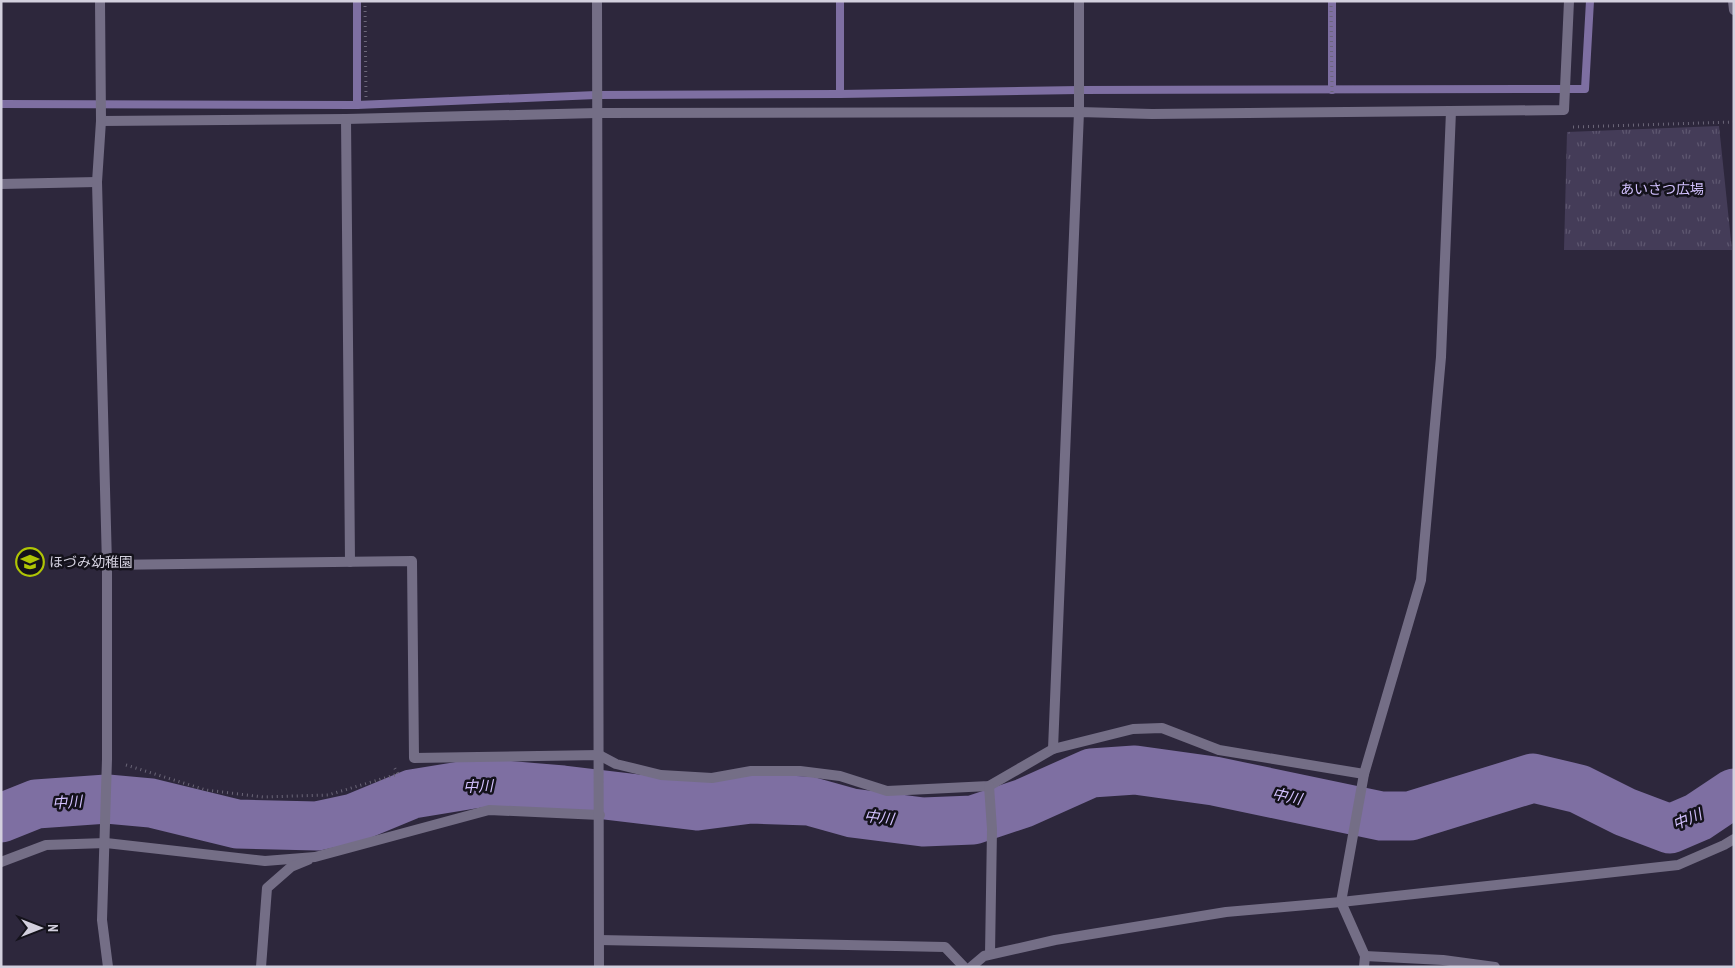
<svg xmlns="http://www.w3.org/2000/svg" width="1735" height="968" font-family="'PT Sans Narrow','Noto Sans JP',sans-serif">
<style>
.grass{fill:url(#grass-tufts)}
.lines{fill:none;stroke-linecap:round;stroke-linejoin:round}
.stream{stroke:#7e6fa2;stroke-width:8}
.river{stroke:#7e6fa2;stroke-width:49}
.path{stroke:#6b6678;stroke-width:3;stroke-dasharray:1 4;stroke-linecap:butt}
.service{stroke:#746e86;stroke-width:10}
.minor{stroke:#746e86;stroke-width:10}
.tertiary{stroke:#746e86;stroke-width:10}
.labels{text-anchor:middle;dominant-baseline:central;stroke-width:5;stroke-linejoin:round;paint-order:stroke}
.park-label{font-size:14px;fill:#d2c1fe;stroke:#14121b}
.poi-label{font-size:14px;fill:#d3d0de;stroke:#14121b;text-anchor:start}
.water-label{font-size:15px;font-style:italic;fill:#d3c1ff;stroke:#14121b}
</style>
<defs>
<pattern id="grass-tufts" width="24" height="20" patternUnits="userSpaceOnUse" patternTransform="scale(1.25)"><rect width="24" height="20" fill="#443c58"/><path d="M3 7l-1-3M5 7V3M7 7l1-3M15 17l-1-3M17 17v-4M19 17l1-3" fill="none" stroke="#5e5770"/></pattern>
</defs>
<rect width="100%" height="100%" fill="#2d273c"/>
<!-- grass -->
<path class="grass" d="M1719,126l13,124h-168l3,-118z"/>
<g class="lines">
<!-- stream -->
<g class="stream">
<path d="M357,1v104"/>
<path d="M840,1v93"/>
<path d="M1332,1v89"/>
<path d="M1,104l356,1 239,-10 244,-1 239,-4 506,-1 5,-88"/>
</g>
<!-- river -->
<path class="river" d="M1,818l35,-14 71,-5 44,4 86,21 80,2 37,-8 58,-24 67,-11 84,7 134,16 54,-7 58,2 43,12 71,9 50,-2 51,-17 67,-30 44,-3 79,11 167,35h29l123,-38 46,11 46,23 45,17 28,-12 36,-24"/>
<!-- path -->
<g class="path">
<path d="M365,1l1,99"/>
<path d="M1331,1l1,92"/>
<path d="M1573,127l161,-5"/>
<path d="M126,765l80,25 57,7 65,-2 70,-21 -5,-9"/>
</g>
<!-- service -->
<g class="service">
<path d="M106,843l159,18 50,-4 174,-47 111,5"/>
<path d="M599,940l346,7 19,20"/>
<path d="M1365,956l78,4 52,7"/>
<path d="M261,967l6,-79 24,-21 17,-7"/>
</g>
<!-- minor -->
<g class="minor">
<path d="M597,1l2,966"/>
<path d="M1733,1l1,9"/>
<path d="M346,119l4,443"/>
<path d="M101,121l245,-2 251,-6 482,-1 73,2 412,-4 5,-109"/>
<path d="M1,184l96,-2"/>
<path d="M107,565l305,-4 2,197 185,-3 17,9 45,11 51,3 39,-7h49l40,5 47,15 102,-5 64,-37 80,-20 29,-1 57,22 145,24"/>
<path d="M1053,749l26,-637v-111"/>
<path d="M989,786l3,43 -2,125"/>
<path d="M1,862l45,-17 60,-2"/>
<path d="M971,967l13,-11 71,-16 171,-28 115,-10 337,-37 46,-20 10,-6"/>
<path d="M1364,967l1,-11 -24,-54 23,-128 57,-194 20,-223 10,-246"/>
</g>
<!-- tertiary -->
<path class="tertiary" d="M100,1l1,120 -4,61 10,383v194l-5,161 6,47"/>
</g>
<!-- icons -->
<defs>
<symbol id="school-ring" viewBox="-11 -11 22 22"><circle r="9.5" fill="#14121b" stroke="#afc505" stroke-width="1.5"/><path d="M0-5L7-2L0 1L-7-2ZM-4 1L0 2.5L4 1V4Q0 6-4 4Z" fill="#afc505"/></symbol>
</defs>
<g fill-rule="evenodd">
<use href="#school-ring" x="14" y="546" width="32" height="32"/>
</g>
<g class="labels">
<!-- park labels -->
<g class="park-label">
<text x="1662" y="189">あいさつ広場</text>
</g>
<!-- poi labels -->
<g class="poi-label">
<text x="49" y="562">ほづみ幼稚園</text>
</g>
<!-- water labels -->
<g class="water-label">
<text transform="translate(478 786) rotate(-2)">中川</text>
<text transform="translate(1287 796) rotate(12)">中川</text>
<text transform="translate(67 802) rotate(-4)">中川</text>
<text transform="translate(879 817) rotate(7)">中川</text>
<text transform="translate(1687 819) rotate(-23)">中川</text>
</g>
</g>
<!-- border -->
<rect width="1735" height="968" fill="none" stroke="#d3d0de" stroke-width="5"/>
<!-- north arrow -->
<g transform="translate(40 928) rotate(90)" stroke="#14121b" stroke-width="4" paint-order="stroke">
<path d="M0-4L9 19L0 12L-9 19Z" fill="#d3d0de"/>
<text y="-8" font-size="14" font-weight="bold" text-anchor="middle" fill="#d3d0de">N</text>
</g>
</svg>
